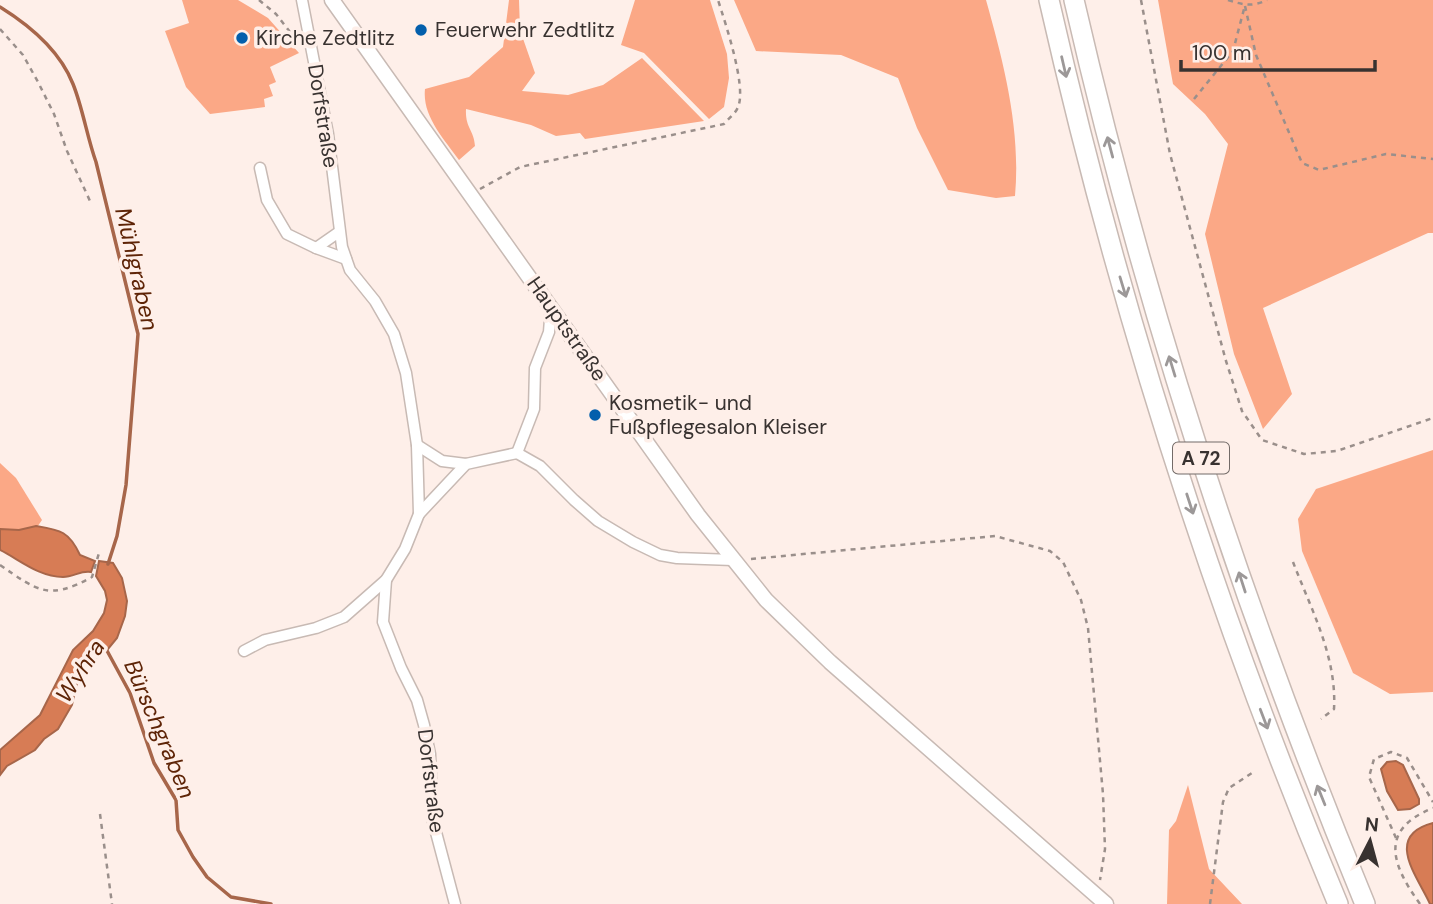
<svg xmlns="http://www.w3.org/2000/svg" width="1433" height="904" font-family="'DM Sans',sans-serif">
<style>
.green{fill:#fba886}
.water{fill:#d77c55;stroke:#a7664a;stroke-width:2}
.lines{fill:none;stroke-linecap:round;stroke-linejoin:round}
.stream{stroke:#a7664a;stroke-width:3.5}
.street-casing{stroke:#c8bab4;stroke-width:13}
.secondary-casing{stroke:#c8bab4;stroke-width:17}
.highway-casing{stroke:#c8bab4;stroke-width:22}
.path{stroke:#9a8f8b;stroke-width:2.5;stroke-dasharray:5 5;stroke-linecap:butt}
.street{stroke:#fff;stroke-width:10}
.secondary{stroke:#fff;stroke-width:14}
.highway{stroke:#fff;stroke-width:19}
.oneway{stroke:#9c9898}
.poi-dot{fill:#035fac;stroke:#feefe9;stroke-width:2.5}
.labels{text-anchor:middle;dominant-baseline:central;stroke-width:7;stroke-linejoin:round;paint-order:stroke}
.shield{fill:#feefe9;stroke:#736b68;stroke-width:2}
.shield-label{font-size:19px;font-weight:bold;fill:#383230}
.poi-label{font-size:21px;fill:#383230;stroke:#feefe9;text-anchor:start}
.street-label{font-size:21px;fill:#383230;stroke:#feefe9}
.water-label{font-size:23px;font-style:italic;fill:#5e2407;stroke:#feefe9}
</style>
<rect width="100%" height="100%" fill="#feefe9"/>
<!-- green -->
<g class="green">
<path d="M182,0h56l30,18 31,35 -29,14 6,15 -7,3 4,11 -9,3 1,8 -55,7 -24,-27 -21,-56 24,-8z"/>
<path d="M509,0h10l1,30 15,43 -13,18 46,4 35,-10 39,-27 62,63 -119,18 -5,-6 -24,3 -25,-11 -65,-16c-1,19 8,21 9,37l-16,14c-15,-21 -37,-44 -34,-71l44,-12 34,-30z"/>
<path d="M635,0h75l17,54 2,24 -5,29 -15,12 -65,-66 -23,-8z"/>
<path d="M734,0h252c18,64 35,129 29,196l-19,2 -48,-8 -31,-62 -19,-50 -57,-23 -85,-4z"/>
<path d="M1158,0h275v233h-5l-165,75 29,86 -29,35 -29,-75 -29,-120 23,-90 -23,-30 -32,-30z"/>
<path d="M1433,450v242l-43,2 -37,-21 -51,-122 -4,-32 18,-30z"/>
<path d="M0,463l16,15 26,42 -9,13 -33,4z"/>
<path d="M1188,785l21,84 33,35h-75l2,-74 7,-9z"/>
</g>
<!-- water -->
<g class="water">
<path d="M36,526c24,4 33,5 44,29l15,6 -4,11c-10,-2 -17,5 -28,5 -24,0 -43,-17 -63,-27v-21l19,1z"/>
<path d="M99,561l14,2 9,15 5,23 -2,15 -8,22 -9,11 -11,8 -20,26 -5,22 -14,24 -14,10 -9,11 -28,16 -7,9v-25l40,-35 33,-65 20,-19 11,-18 3,-13 -2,-9 -9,-15z"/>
<path d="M1396,761l7,4 16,34v5l-9,5 -12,1 -11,-19 -6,-22 6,-7z"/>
<path d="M1433,823v81h-3c-12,-27 -47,-68 3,-81z"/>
</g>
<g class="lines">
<!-- stream -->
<g class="stream">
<path d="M0,7c29,18 60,44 73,77 10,25 14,53 23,78l42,172 -12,151 -9,51 -9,28"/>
<path d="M105,647l25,46 24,70 22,37 2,30 15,27 14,20 24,20 40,7"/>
</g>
<defs>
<g id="street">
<path d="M260,168l7,32 20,34 29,14 23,-16"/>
<path d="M316,248l30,11"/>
<path d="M417,445l25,16 24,3"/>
<path d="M517,453l17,-44 1,-41 14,-36 2,-25"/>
<path d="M419,514l47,-50 51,-11 23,13 34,34 24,21 35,21 27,13 17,3 56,2"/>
<path d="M386,580l-3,42 18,46 16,32 7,25 6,29 3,67 22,83"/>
<path d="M244,651l21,-11 51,-12 28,-11 42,-37 19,-31 14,-35 -2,-69 -11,-72 -12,-39 -19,-33 -25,-31 -8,-23 -14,-113 -26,-134"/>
</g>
<path id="secondary" d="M332,0l366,515 68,85 64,62 276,242"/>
<g id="highway">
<path d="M1049,0c70,308 167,613 289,904"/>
<path d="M1074,0c71,309 170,611 291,904"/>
</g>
</defs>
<!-- street casing -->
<use href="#street" class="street-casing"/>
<!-- secondary casing -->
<use href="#secondary" class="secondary-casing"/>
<!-- highway casing -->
<use href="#highway" class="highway-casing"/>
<!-- path -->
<g class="path">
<path d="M259,0l17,14 21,27"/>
<path d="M1141,0l29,154 56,207 16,50 9,13 11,16 42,14 33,-3 96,-33"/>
<path d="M1228,0c15,5 25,7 39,0"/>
<path d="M1245,6l11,49 46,108 17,7 67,-16 47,5"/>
<path d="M0,29l23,26 15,27 16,32 13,37 23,50"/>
<path d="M1194,99l39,-48 11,-42"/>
<path d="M480,189l40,-22 204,-43c4,-5 12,-11 14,-17 9,-20 -13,-85 -20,-107"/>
<path d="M751,559l244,-23 55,15 13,11 18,38 7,28 15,166 2,55 -5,31"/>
<path d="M1293,562c18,47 44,95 41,147l-13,10"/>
<path d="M0,565c38,26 48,36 92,12l7,-24"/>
<path d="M100,814l12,90"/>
<path d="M1396,838l-27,-61 5,-18 17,-7 16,6 26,44"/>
<path d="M1210,904l13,-102 6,-14 26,-17"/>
<path d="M1420,904c-28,-39 -42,-74 13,-96"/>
</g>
<!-- street -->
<use href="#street" class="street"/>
<!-- secondary -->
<use href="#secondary" class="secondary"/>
<!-- highway -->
<use href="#highway" class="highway"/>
</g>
<!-- one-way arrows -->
<defs><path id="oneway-shaft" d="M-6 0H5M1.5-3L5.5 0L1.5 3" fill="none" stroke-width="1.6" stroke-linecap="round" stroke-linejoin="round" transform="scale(1.75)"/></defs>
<g class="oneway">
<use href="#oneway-shaft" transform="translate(1064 67) rotate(77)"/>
<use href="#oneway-shaft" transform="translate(1110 147) rotate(-105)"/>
<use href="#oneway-shaft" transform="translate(1123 287) rotate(73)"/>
<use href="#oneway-shaft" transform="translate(1172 366) rotate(-107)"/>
<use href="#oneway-shaft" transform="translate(1190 504) rotate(72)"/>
<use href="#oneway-shaft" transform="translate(1242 582) rotate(-108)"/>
<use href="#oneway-shaft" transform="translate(1264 719) rotate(69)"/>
<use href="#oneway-shaft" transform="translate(1321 795) rotate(-112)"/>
</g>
<!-- markers -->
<g class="poi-dot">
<circle cx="421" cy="30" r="7"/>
<circle cx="242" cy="38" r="7"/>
<circle cx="595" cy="415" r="7"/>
</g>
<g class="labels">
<!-- shield labels -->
<rect class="shield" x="1173" y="442.5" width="56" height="31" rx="5"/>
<g class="shield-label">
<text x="1201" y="458">A 72</text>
</g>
<!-- poi labels -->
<g class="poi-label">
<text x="435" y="30">Feuerwehr Zedtlitz</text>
<text x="256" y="38">Kirche Zedtlitz</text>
<text x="609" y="403">Kosmetik- und<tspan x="609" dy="24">Fußpflegesalon Kleiser</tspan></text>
</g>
<!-- street labels -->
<g class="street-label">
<text transform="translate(323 116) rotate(81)">Dorfstraße</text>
<text transform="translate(567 329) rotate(55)">Hauptstraße</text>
<text transform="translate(431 781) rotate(83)">Dorfstraße</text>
</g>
<!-- water labels -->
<g class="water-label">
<text transform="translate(137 269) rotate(77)">Mühlgraben</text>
<text transform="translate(80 671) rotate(-57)">Wyhra</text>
<text transform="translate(160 729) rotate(67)">Bürschgraben</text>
</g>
</g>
<!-- north arrow -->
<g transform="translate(1370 841) rotate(6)" stroke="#feefe9" stroke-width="5" paint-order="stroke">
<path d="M0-5L12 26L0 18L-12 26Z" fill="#383230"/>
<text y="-10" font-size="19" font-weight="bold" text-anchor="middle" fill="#383230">N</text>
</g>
<!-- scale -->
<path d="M1181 60v10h194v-10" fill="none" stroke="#383230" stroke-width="3.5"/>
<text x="1192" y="60" font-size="21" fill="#383230" stroke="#feefe9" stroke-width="5" paint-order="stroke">100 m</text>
</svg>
